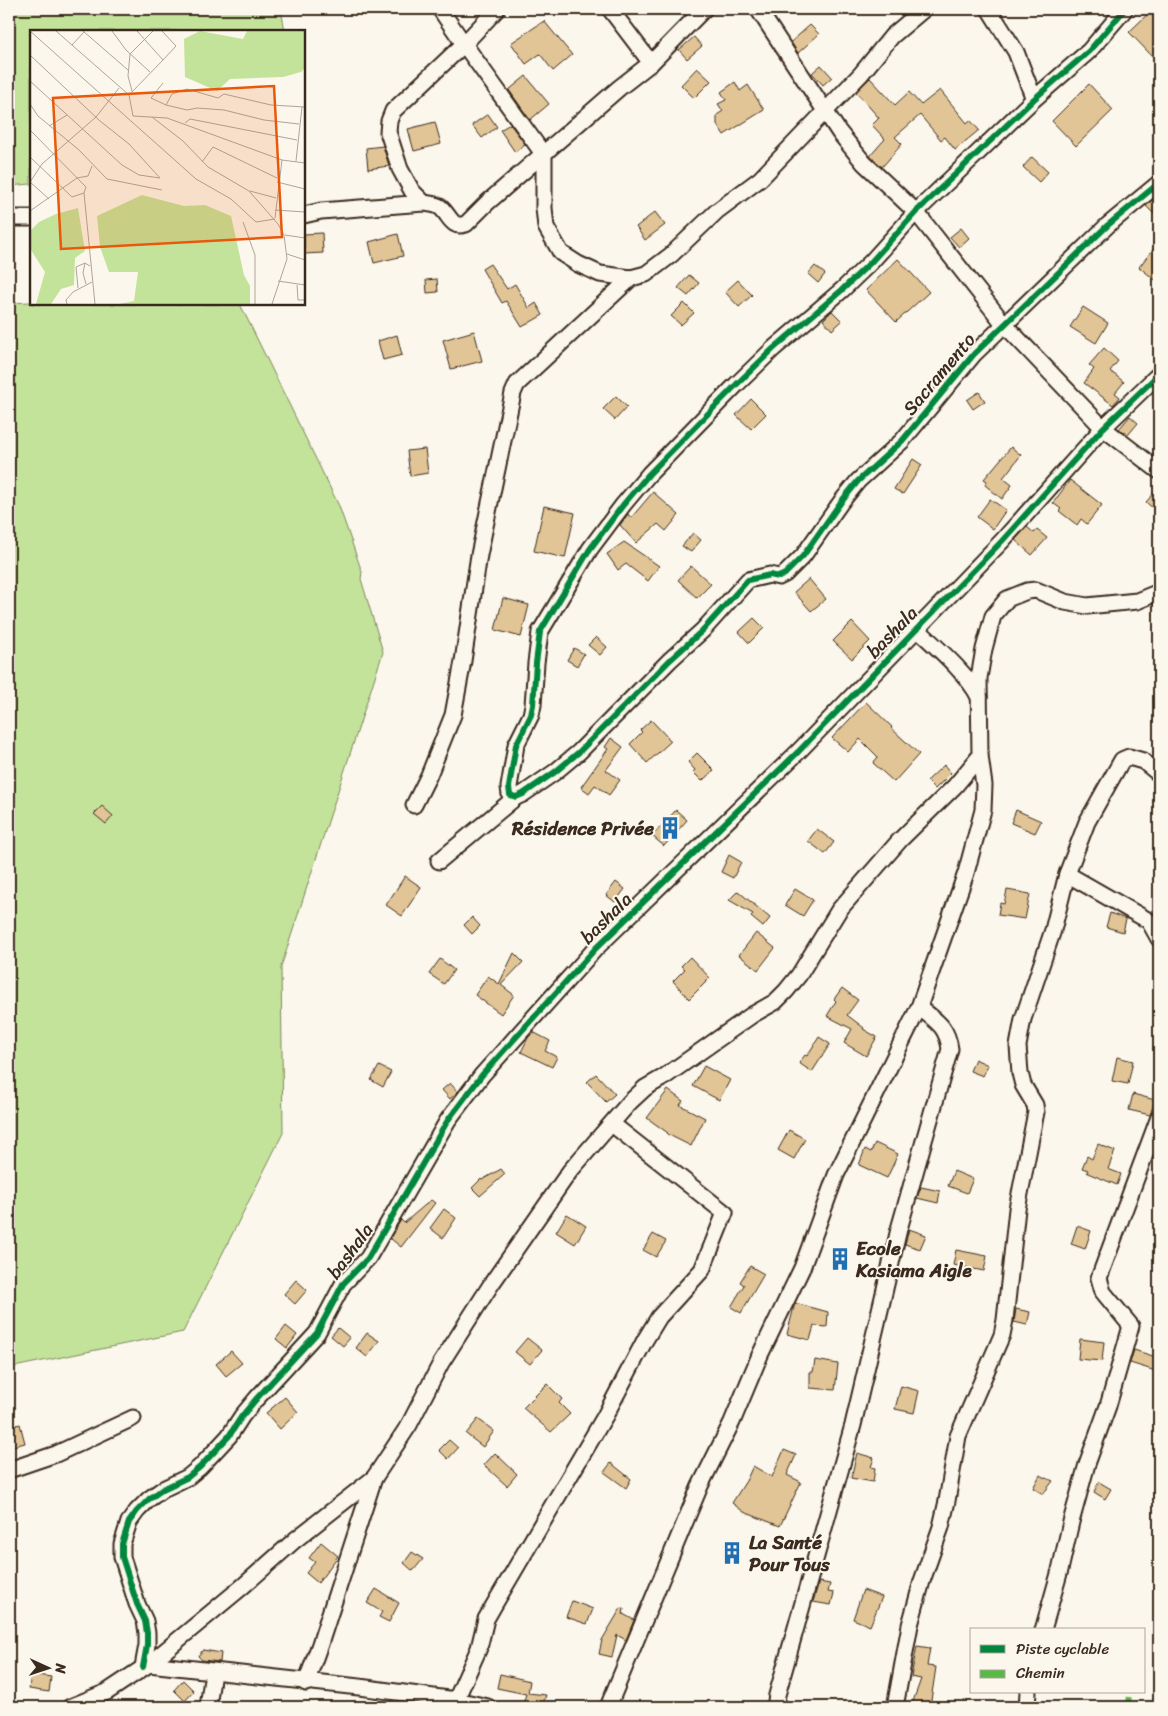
<svg xmlns="http://www.w3.org/2000/svg" width="1168" height="1716" font-family="Sriracha,sans-serif">
<style>
.green{fill:#c3e39b;stroke:#7f865c}
.building{fill:#e2c596;stroke:#3b2a1e}
.lines{fill:none;stroke-linecap:round;stroke-linejoin:round}
.minor-casing{stroke:#3b2a1e;stroke-width:19}
.minor{stroke:#fbf7ec;stroke-width:15}
.quiet{stroke:#58b947;stroke-width:5;stroke-dasharray:10 5;stroke-linecap:butt}
.cycleway-casing{stroke:#fbf7ec;stroke-width:9}
.cycleway{stroke:#00873e;stroke-width:6}
.labels{text-anchor:middle;dominant-baseline:central;stroke-width:4;stroke-linejoin:round;paint-order:stroke}
.street-label{font-size:19px;fill:#3b2a1e;stroke:#fbf7ec}
.poi-label{font-size:19px;font-weight:bold;fill:#3b2a1e;stroke:#fbf7ec;text-anchor:start}
.inset-road{fill:none;stroke:#aea59a;stroke-width:1}
.view{fill:#e8590c;fill-opacity:0.15;stroke:#e8590c;stroke-width:2.5}
.inset-edge{fill:none;stroke:#3b2a1e;stroke-width:2.5}
</style>
<rect width="100%" height="100%" fill="#fbf7ec"/>
<filter id="ink" filterUnits="userSpaceOnUse"><feTurbulence type="fractalNoise" baseFrequency=".02" numOctaves="2"/><feDisplacementMap in="SourceGraphic" scale="10" xChannelSelector="R" yChannelSelector="G"/><feConvolveMatrix kernelMatrix="1 2 1 2 8 2 1 2 1" color-interpolation-filters="sRGB"/></filter>
<g filter="url(#ink)">
<!-- green -->
<g class="green">
<path d="M9,9h272l4,22h-254v153l-22,2z"/>
<path d="M31,302v2h209l99,202 23,66 -1,7 22,73 -102,315 2,166 -100,199 -174,36v-1065z"/>
</g>
<!-- building -->
<g class="building">
<path d="M1153,9h6v42l-6,6 -24,-25z"/>
<path d="M544,21l28,34 -19,16 -13,-17 -14,10 -15,-21z"/>
<path d="M810,25l9,9 -21,19 -7,-11z"/>
<path d="M694,37l8,9 -15,13 -8,-9z"/>
<path d="M821,65l11,12 -9,8 -11,-12z"/>
<path d="M697,68l14,13 -17,17 -13,-13z"/>
<path d="M526,76l23,28 -19,16 -21,-30z"/>
<path d="M870,78l25,27 14,-13 12,13 19,-15 27,33 3,-3 9,10 -24,20 -10,-13 -4,3 -21,-25 -25,22 7,7 -20,23 -12,-11 15,-17 -13,-14 7,-7 -23,-26z"/>
<path d="M735,82l5,9 8,-6 16,25 -40,25 -7,-11v-9l6,-4 -5,-7 8,-4 -5,-8z"/>
<path d="M1089,84l24,26 -37,36 -24,-25z"/>
<path d="M488,114l9,13 -15,11 -10,-13z"/>
<path d="M435,122l6,22 -27,7 -6,-22z"/>
<path d="M510,124l15,20 -10,8 -15,-22z"/>
<path d="M383,146l6,20 -21,3 -2,-21z"/>
<path d="M1032,157l16,15 -9,10 -16,-15z"/>
<path d="M1154,199l5,5v15l-13,-13z"/>
<path d="M655,212l10,13 -20,15 -9,-13z"/>
<path d="M961,228l8,10 -10,9 -9,-10z"/>
<path d="M322,233l1,20 -19,1v-20z"/>
<path d="M398,234l5,22 -29,7 -5,-21z"/>
<path d="M1159,242v41l-20,-16z"/>
<path d="M898,259l31,33 -33,30 -30,-32z"/>
<path d="M490,264l17,25 8,-5 14,24 7,-5 7,12 -21,12 -16,-26 -4,2 -20,-34z"/>
<path d="M815,266l10,8 -7,9 -10,-9z"/>
<path d="M689,275l10,8 -11,13 -10,-8z"/>
<path d="M437,279l1,13 -11,1 -1,-13z"/>
<path d="M738,280l14,15 -13,12 -14,-15z"/>
<path d="M684,303l10,10 -13,12 -10,-9z"/>
<path d="M1083,307l25,16 -12,20 -26,-16z"/>
<path d="M832,311l10,10 -10,9 -9,-10z"/>
<path d="M474,331l8,30 -31,8 -8,-29z"/>
<path d="M397,335l5,20 -19,5 -5,-19z"/>
<path d="M1104,348l14,13 -8,10 14,11 -9,11 5,4 -7,8 -29,-22 10,-14 -5,-4z"/>
<path d="M979,392l6,9 -12,8 -6,-9z"/>
<path d="M616,396l11,11 -12,13 -12,-11z"/>
<path d="M751,399l15,15 -15,15 -15,-14z"/>
<path d="M1130,416l8,7 -10,12 -9,-6z"/>
<path d="M1011,447l10,8 -18,23 9,7 -10,14 -17,-14 2,-4 -3,-2z"/>
<path d="M425,449l3,24 -18,3 -3,-25z"/>
<path d="M913,459l9,6 -19,29 -9,-5z"/>
<path d="M1070,480l32,25 -15,19 -6,-5 -4,6 -18,-14 2,-2 -8,-6z"/>
<path d="M1159,488v26l-13,-12z"/>
<path d="M653,492l26,23 -13,16 -8,-7 -22,19 -16,-18 8,-11 3,4z"/>
<path d="M990,499l16,11 -13,19 -16,-12z"/>
<path d="M544,506l31,7 -10,45 -31,-7z"/>
<path d="M1027,527l7,6 3,-3 10,8 -15,17 -17,-15z"/>
<path d="M693,533l8,7 -10,12 -9,-6z"/>
<path d="M624,542l35,24 -11,15 -22,-17 -8,6 -11,-16z"/>
<path d="M691,566l20,18 -14,14 -19,-18z"/>
<path d="M809,579l17,20 -15,12 -17,-19z"/>
<path d="M503,598l26,7 -8,32 -26,-7z"/>
<path d="M754,618l10,10 -15,15 -10,-11z"/>
<path d="M852,622l18,19 -18,18 -19,-18z"/>
<path d="M596,637l11,10 -7,8 -12,-10z"/>
<path d="M574,648l10,6 -7,12 -10,-6z"/>
<path d="M866,702l26,25 -1,1 28,26 -25,28 -21,-19 5,-6 -18,-18 -12,13 -16,-14z"/>
<path d="M651,720l20,21 -24,22 -17,-19 12,-12 -2,-2z"/>
<path d="M611,738l12,9 -17,23 14,10 -11,15 -14,-10 -6,8 -8,-6 27,-38 -3,-2z"/>
<path d="M697,753l17,17 -12,11 -9,-9 2,-2 -7,-8z"/>
<path d="M944,765l7,8 -16,16 -8,-8z"/>
<path d="M102,806l11,10 -7,8 -12,-10z"/>
<path d="M676,810l11,10 -23,26 -12,-10z"/>
<path d="M1016,810l25,11 -6,12 -24,-10z"/>
<path d="M817,829l17,13 -9,12 -17,-13z"/>
<path d="M729,855l12,7 -8,16 -12,-6z"/>
<path d="M405,876l16,11 -19,29 -16,-11z"/>
<path d="M616,882l9,7 -10,13 -9,-7z"/>
<path d="M795,889l18,11 -10,16 -18,-11z"/>
<path d="M1007,890l23,4 -5,25 -27,-4 2,-12 4,1z"/>
<path d="M738,891l32,27 -7,9 -12,-10 2,-3 -24,-14z"/>
<path d="M1110,913l16,6 -3,13 -17,-5z"/>
<path d="M472,917l8,9 -8,8 -8,-9z"/>
<path d="M756,933l19,15 -17,22 -19,-15z"/>
<path d="M514,953l9,9 -22,23 13,10 -13,19 -26,-19 13,-19 11,8z"/>
<path d="M690,957l20,21 -21,21 -16,-18 12,-12 -4,-3z"/>
<path d="M440,959l14,11 -10,14 -15,-10z"/>
<path d="M842,988l16,12 -11,15 17,13 -1,1 14,8 -11,19 -22,-13 8,-14 -25,-13 9,-15 -2,-2z"/>
<path d="M533,1032l17,9 -5,10 12,6 -5,10 -31,-15 7,-14z"/>
<path d="M819,1037l11,7 -18,28 -13,-9 6,-8 2,1z"/>
<path d="M1117,1057l16,4 -5,23 -16,-3z"/>
<path d="M975,1059l13,6 -5,11 -13,-5z"/>
<path d="M379,1066l12,6 -8,15 -12,-7z"/>
<path d="M704,1066l26,14 -11,20 -26,-14z"/>
<path d="M596,1074l19,20 -9,8 -19,-20z"/>
<path d="M450,1083l8,9 -8,7 -8,-9z"/>
<path d="M668,1090l15,11 -3,4 25,13 -14,28 -24,-12 1,-1 -21,-15z"/>
<path d="M1133,1094l22,6 -5,15 -21,-5z"/>
<path d="M789,1130l16,9 -11,20 -16,-9z"/>
<path d="M875,1143l23,11 -11,24 -28,-13 6,-16 6,3z"/>
<path d="M1098,1144l17,7 -7,18 13,5 -4,11 -27,-11 -3,-2 1,-2 -6,-2 5,-12 5,3z"/>
<path d="M501,1169l4,5 -25,22 -8,-8 9,-9 1,1z"/>
<path d="M954,1171l19,8 -6,14 -19,-7z"/>
<path d="M921,1187l19,4 -2,12 -21,-5z"/>
<path d="M431,1200l4,3 -34,44 -11,-9 11,-18 3,3z"/>
<path d="M444,1209l12,9 -13,20 -13,-10z"/>
<path d="M567,1214l19,12 -11,18 -19,-12z"/>
<path d="M1077,1226l14,5 -6,18 -14,-5z"/>
<path d="M909,1229l17,6 -6,14 -15,-5z"/>
<path d="M653,1234l13,7 -10,16 -13,-7z"/>
<path d="M956,1250l31,6 -3,15 -31,-6z"/>
<path d="M750,1266l14,8 -23,39 -10,-6 13,-22 -4,-3z"/>
<path d="M296,1280l11,10 -12,14 -11,-10z"/>
<path d="M795,1303l33,9 -1,15 -13,-1 -4,14 -23,-6z"/>
<path d="M1016,1309l14,3 -3,13 -13,-3z"/>
<path d="M286,1326l11,9 -10,13 -11,-9z"/>
<path d="M338,1328l12,10 -7,8 -12,-10z"/>
<path d="M367,1333l12,8 -12,16 -11,-9z"/>
<path d="M527,1338l15,12 -12,14 -15,-12z"/>
<path d="M1080,1339l24,3 -2,19 -24,-2z"/>
<path d="M1134,1350l25,8v14l-29,-9z"/>
<path d="M231,1351l11,12 -16,13 -10,-12z"/>
<path d="M815,1360l23,4 -3,26 -25,-2v-16h3z"/>
<path d="M547,1384l15,15 -3,4 11,11 -19,18 -28,-24z"/>
<path d="M901,1386l18,5 -5,22 -19,-4z"/>
<path d="M285,1397l13,15 -18,17 -14,-16z"/>
<path d="M478,1419l16,12 -11,16 -17,-13z"/>
<path d="M20,1424l5,19 -16,4v-20z"/>
<path d="M449,1440l9,8 -10,11 -9,-9z"/>
<path d="M784,1450l12,5 -9,20 14,7 -21,44 -36,-14 -12,-9 14,-22 7,-15 19,11z"/>
<path d="M495,1453l22,21 -10,12 -23,-21z"/>
<path d="M857,1453l17,5 -3,9 4,1 -2,14 -22,-4z"/>
<path d="M611,1463l20,16 -5,9 -22,-16z"/>
<path d="M1040,1475l13,6 -10,13 -10,-6z"/>
<path d="M1099,1482l12,7 -6,10 -11,-7z"/>
<path d="M321,1542l17,14 -20,27 -12,-10 9,-11 -6,-4z"/>
<path d="M412,1552l11,7 -10,12 -9,-8z"/>
<path d="M819,1582l11,2 -2,8 6,1 -3,12 -18,-3z"/>
<path d="M376,1589l23,14 -10,19 -10,-5 3,-5 -15,-9z"/>
<path d="M863,1590l19,7 -12,29 -17,-7z"/>
<path d="M572,1601l21,8 -6,15 -21,-7z"/>
<path d="M621,1608l3,1 -1,5 11,6 -8,20 -9,-5 -5,22 -13,-3 3,-14z"/>
<path d="M917,1646l13,2 -3,18 9,1 -6,40h-19l10,-28 -10,-2z"/>
<path d="M203,1650l18,3 -1,9 -18,-2 -4,-4z"/>
<path d="M31,1674l20,3 -2,15 -20,-3z"/>
<path d="M500,1674l30,7 -2,12 18,2 -4,12h-20l4,-13 -29,-6z"/>
<path d="M183,1680l11,11 -9,10 -11,-11z"/>
</g>
<g class="lines">
<defs>
<g id="minor">
<path d="M440,9l24,35 80,111v53l2,19 15,26 17,11 22,10 31,4"/>
<path d="M610,9l41,54"/>
<path d="M758,9l81,123 25,31 52,49 88,112 99,104 56,43"/>
<path d="M989,9l27,43 18,47"/>
<path d="M1125,9l-36,42 -55,48 -118,113 -45,50 -29,28 -69,59 -37,36 -87,89 -26,31 -33,44 -50,83 -4,31 -3,42 -2,10 -15,30 -7,42 1,8 6,2 7,-3 32,-22 24,-20 91,-92 33,-30 45,-50 22,-5 9,2 6,-3 18,-18 38,-54 17,-21 44,-40 72,-87 134,-129 51,-42"/>
<path d="M424,203c5,1 11,1 16,4 10,8 11,22 26,17l22,-22 131,-114 32,-25 53,-54"/>
<path d="M304,215l17,-4 103,-8 -12,-12 -12,-22 -12,-37 1,-11 4,-10 71,-67 33,-35"/>
<path d="M9,218h22"/>
<path d="M916,628c19,18 52,46 63,69"/>
<path d="M414,805l15,-30 24,-60 10,-54 16,-106 34,-162 4,-9 114,-106 15,-4 25,-19 46,-44 43,-32 101,-105 31,-38 32,-27"/>
<path d="M439,861l77,-64"/>
<path d="M1067,874l82,47 10,18"/>
<path d="M9,1470l47,-16 77,-36"/>
<path d="M1043,1630l17,-60 11,-48 16,-58 21,-58 23,-80 -28,-34 -4,-14 60,-161"/>
<path d="M149,1664l210,23 97,13 32,7"/>
<path d="M143,1667l4,-22v-12l-2,-12 -8,-17 -15,-47v-13l7,-22 8,-11 12,-12 14,-10 25,-12 12,-10 29,-31 13,-20 15,-18 60,-65 26,-49 25,-26 80,-138 34,-45 114,-127 202,-196 204,-211 101,-113 56,-54"/>
<path d="M306,1683l14,-39 54,-166"/>
<path d="M456,1700l23,-52 7,-29 8,-14 111,-189 40,-76 14,-23 43,-47 23,-57 -113,-89"/>
<path d="M70,1707l37,-15 42,-28 93,-77 53,-47 79,-62 35,-53 32,-62 51,-80 78,-112 60,-69 15,-14 19,-11 88,-62 23,-13 11,-11 13,-16 40,-65 61,-70 55,-54 25,-30"/>
<path d="M208,1707l5,-35"/>
<path d="M608,1707l92,-221 32,-64 28,-67 42,-87 34,-93 83,-168 47,-134 17,-63 1,-25 -4,-29 -1,-78 5,-29 9,-33 14,-17 20,-8 9,-1 29,12 22,4 50,-5 22,-9"/>
<path d="M775,1707l2,-12 76,-270 46,-196 51,-180c-3,-23 -14,-28 -31,-42"/>
<path d="M895,1707l15,-82 12,-44 19,-54 6,-26 11,-65 44,-101 3,-15 12,-111 19,-97 -1,-7 -12,-20 -3,-12 -2,-27 5,-27 30,-89 14,-56 20,-52 35,-62 7,-3 14,4 16,13"/>
<path d="M1027,1707l1,-15"/>
</g>
</defs>
<!-- minor casing -->
<use href="#minor" class="minor-casing"/>
<!-- minor -->
<use href="#minor" class="minor"/>
<!-- quiet -->
<path class="quiet" d="M1128,1707l2,-15"/>
<defs>
<g id="cycleway">
<path d="M1125,9l-36,42 -55,48 -118,113 -45,50 -29,28 -69,59 -37,36 -87,89 -26,31 -33,44 -50,83 -4,31 -3,42 -2,10 -15,30 -7,42 1,8 6,2 7,-3 32,-22 24,-20 91,-92 33,-30 45,-50 22,-5 9,2 6,-3 18,-18 38,-54 17,-21 44,-40 72,-87 134,-129 51,-42"/>
<path d="M143,1667l4,-22v-12l-2,-12 -8,-17 -15,-47v-13l7,-22 8,-11 12,-12 14,-10 25,-12 12,-10 29,-31 13,-20 15,-18 60,-65 26,-49 25,-26 80,-138 34,-45 114,-127 202,-196 204,-211 101,-113 56,-54"/>
</g>
</defs>
<!-- cycleway casing -->
<use href="#cycleway" class="cycleway-casing"/>
<!-- cycleway -->
<use href="#cycleway" class="cycleway"/>
</g>
</g>
<!-- icons -->
<defs>
<symbol id="building-bare" viewBox="-9 -9 18 18"><path d="M-4-6H4V6H1V3H-1V6H-4ZM-2.5-4.3h1.7v1.8h-1.7ZM.8-4.3h1.7v1.8H.8ZM-2.5-1h1.7V.8h-1.7ZM.8-1h1.7V.8H.8Z" fill="#1f6fb2" stroke="#fbf7ec" stroke-width="2.5" paint-order="stroke"/></symbol>
</defs>
<g fill-rule="evenodd">
<use href="#building-bare" x="654" y="812" width="32" height="32"/>
<use href="#building-bare" x="824" y="1243" width="32" height="32"/>
<use href="#building-bare" x="716" y="1537" width="32" height="32"/>
</g>
<g class="labels">
<!-- street labels -->
<g class="street-label">
<text transform="translate(939 374) rotate(-50)">Sacramento</text>
<text transform="translate(892 632) rotate(-46)">bashala</text>
<text transform="translate(606 918) rotate(-45)">bashala</text>
<text transform="translate(350 1251) rotate(-54)">bashala</text>
</g>
<!-- poi labels -->
<g class="poi-label">
<text x="654" y="828" text-anchor="end">Résidence Privée</text>
<text x="856" y="1248">Ecole<tspan x="856" dy="22">Kasiama Aigle</tspan></text>
<text x="749" y="1542">La Santé<tspan x="749" dy="22">Pour Tous</tspan></text>
</g>
</g>
<!-- overview -->
<g transform="translate(30 30)">
<rect width="275" height="275" fill="#fbf7ec"/>
<path d="M170,1l43,8 4,-8h58v37l-4,4 -18,5 -53,2 -13,12 -32,-14 -1,-38zM112,165l42,11 21,-1 26,11 13,59 6,11v18h-131l15,-3 4,-29h-29l-9,-25 -3,-31zM48,178l7,43 -10,7 -1,27 -13,4 -10,15h-15l9,-32 -14,-22 -1,-19 9,-9 17,-8z" fill="#c3e39b"/>
<path class="inset-road" d="M0,1l166,148 35,20 25,23 19,-3M26,1l73,64 34,-35 -26,-29M53,1l45,39M82,1l14,19 24,22M132,1l14,15 -13,14M42,15l12,-13M0,25l70,66 29,23 31,34M0,51l92,84 17,10 21,3M133,53l-12,15 15,7 21,5 10,-2 27,2 40,10 35,4M102,61l-4,-15 2,-22 23,-23M99,65l4,21 34,2 115,42 23,3M0,74l8,12 41,34 28,29 55,11M136,75l6,-11 15,-5 31,9 6,-4 47,11 34,2M122,87l31,24 25,26 41,24 29,33 6,11 3,24 -15,45M155,93l5,-4 107,21M19,96l18,-11M0,100l56,57 -2,6M0,127l42,40 12,-4 11,111M266,131l6,-54M172,132l11,-15 64,31M0,152l12,-18 54,-47 23,-29M0,152l19,17M247,152l28,7M220,161l26,7M245,180l30,2M0,181l47,-33 11,-2 4,-10M245,188l7,-58M213,192l12,33v49M255,205l20,3M257,224l18,6M248,251l27,4M56,254l-3,-11 2,-10 5,3M267,255l1,15h7M48,258l-2,-21 9,-4M37,274l-1,-4 7,-8 19,-10"/>
<path class="view" d="M244,56l8,151 -221,12 -8,-151z"/>
<rect width="275" height="275" class="inset-edge"/>
</g>
<!-- margin -->
<rect width="1168" height="1716" fill="none" stroke="#fbf7ec" stroke-width="30"/>
<rect x="15" y="15" width="1138" height="1686" fill="none" stroke="#3b2a1e" stroke-width="2" filter="url(#ink)"/>
<!-- legend -->
<rect x="970" y="1628" width="175" height="65" fill="#fbf7ec" stroke="#aea59a"/>
<rect x="980" y="1645" width="25" height="8" fill="#00873e" stroke="#aea59a"/>
<text x="1016" y="1654" font-size="15" fill="#3b2a1e">Piste cyclable</text>
<rect x="980" y="1670" width="25" height="8" fill="#58b947" stroke="#aea59a"/>
<text x="1016" y="1678" font-size="15" fill="#3b2a1e">Chemin</text>
<!-- north arrow -->
<g transform="translate(48 1668) rotate(93)" stroke="#fbf7ec" stroke-width="4" paint-order="stroke">
<path d="M0-4L9 19L0 12L-9 19Z" fill="#3b2a1e"/>
<text y="-8" font-size="14" font-weight="bold" text-anchor="middle" fill="#3b2a1e">N</text>
</g>
</svg>
